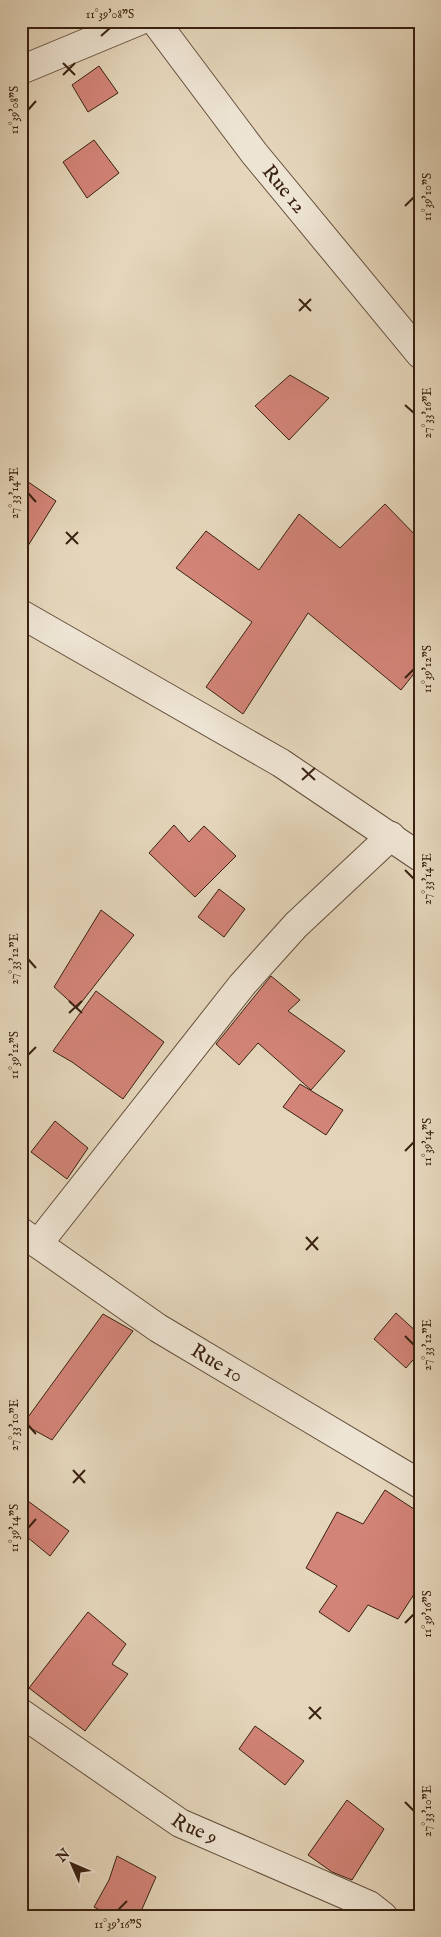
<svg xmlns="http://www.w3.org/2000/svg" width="441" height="1937" font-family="'IM FELL English',serif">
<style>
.building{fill:#d38478;stroke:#392111}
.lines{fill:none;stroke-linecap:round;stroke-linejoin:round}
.minor-casing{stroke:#644e3c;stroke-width:30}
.minor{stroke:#eee4d3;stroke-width:28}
.ticks{fill:none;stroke:#392111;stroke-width:2}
.labels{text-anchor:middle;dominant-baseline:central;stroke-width:4;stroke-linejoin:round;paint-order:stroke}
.street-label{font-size:20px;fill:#392111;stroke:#eee4d3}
.neatline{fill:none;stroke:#392111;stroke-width:2}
.ticks-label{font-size:12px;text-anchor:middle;fill:#392111}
</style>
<rect width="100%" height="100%" fill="#e5d6bb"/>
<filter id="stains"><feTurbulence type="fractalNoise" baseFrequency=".004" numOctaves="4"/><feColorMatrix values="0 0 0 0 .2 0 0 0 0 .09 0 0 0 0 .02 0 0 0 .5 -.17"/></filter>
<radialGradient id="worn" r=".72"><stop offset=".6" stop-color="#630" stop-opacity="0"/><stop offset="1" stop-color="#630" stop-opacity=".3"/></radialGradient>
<!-- building -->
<g class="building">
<path d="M99,66l19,27 -30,19 -16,-27z"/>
<path d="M94,140l25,33 -32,25 -24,-36z"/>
<path d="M290,375l39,23 -40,42 -34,-34z"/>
<path d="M21,477l35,24 -35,56z"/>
<path d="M385,504l35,36v126l-19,24 -93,-77 -65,101 -37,-27 46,-65 -76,-54 30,-37 53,39 40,-56 41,34z"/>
<path d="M174,825l15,17 15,-16 32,30 -41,41 -46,-44z"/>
<path d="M219,889l26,20 -21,28 -26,-20z"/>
<path d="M101,910l33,25 -57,73 -23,-21z"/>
<path d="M271,976l29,24 -12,11 57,40 -34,39 -53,-47 -19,22 -23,-21z"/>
<path d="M96,991l68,51 -41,57 -51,-37 -19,-11z"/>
<path d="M300,1084l43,26 -17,25 -43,-28z"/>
<path d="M55,1121l33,27 -21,31 -36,-27z"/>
<path d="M396,1313l24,22v17l-14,16 -32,-29z"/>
<path d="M103,1314l30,17 -81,109 -29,-16z"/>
<path d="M385,1490l35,23v72l-22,34 -30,-14 -19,27 -30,-20 18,-26 -31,-18 31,-56 26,12z"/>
<path d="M21,1496l48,35 -19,25 -29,-24z"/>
<path d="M88,1612l38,32 -14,20 16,10 -43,57 -56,-43z"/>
<path d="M255,1726l49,35 -19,24 -46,-36z"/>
<path d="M347,1800l37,29 -32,51 -20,-8 -24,-17z"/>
<path d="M117,1856l39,21 -17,39h-27l-18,-9 15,-27z"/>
</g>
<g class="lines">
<defs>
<g id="minor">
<path id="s1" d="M155,21l99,132 166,201"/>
<path d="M21,70l118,-49"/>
<path d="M21,614l260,149 139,94"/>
<path id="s2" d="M21,1232l137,96 262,156"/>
<path d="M38,1244l204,-259 54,-60 95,-89"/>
<path id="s3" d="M21,1713l159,110 189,82 14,11"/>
</g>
</defs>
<!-- minor casing -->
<use href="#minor" class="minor-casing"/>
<!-- minor -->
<use href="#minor" class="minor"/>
</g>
<!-- ticks -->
<path class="ticks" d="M101,36l9,-8M63,63l12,12M63,75l12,-12M28,110l8,-9M405,206l9,-9M299,299l12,12M299,311l12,-12M405,405l9,8M28,493l8,9M66,532l12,12M66,544l12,-12M405,678l9,-9M302,768l13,12M302,780l13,-12M405,870l9,9M28,959l8,9M69,1001l13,12M69,1013l13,-12M28,1055l8,-8M405,1151l9,-9M306,1237l12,13M306,1250l12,-13M405,1336l9,9M28,1425l8,9M73,1470l12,13M73,1483l12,-13M28,1528l8,-9M405,1623l9,-9M309,1707l12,12M309,1719l12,-12M405,1802l9,9M118,1910l9,-9"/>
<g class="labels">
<!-- street labels -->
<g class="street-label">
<text stroke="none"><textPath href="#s1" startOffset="212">Rue 12</textPath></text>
<text stroke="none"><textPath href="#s2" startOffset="236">Rue 10</textPath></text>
<text stroke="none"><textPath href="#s3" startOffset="209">Rue 9</textPath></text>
</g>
</g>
<!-- margin -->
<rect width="441" height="1937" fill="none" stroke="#e5d6bb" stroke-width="55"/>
<!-- north arrow -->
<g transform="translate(72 1864) rotate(315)" stroke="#eee4d3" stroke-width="4" paint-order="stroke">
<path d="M0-4L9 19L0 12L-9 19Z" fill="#392111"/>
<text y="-8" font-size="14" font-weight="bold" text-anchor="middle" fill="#392111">N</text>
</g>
<rect x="28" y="28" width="386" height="1882" class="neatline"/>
<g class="ticks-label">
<text x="110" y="18">11°39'08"S</text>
<text transform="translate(14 110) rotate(-90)" y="4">11°39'08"S</text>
<text transform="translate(427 197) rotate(-90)" y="4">11°39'10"S</text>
<text transform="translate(427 413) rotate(-90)" y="4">27°33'16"E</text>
<text transform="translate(14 493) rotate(-90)" y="4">27°33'14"E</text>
<text transform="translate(427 669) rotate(-90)" y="4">11°39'12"S</text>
<text transform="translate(427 879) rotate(-90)" y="4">27°33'14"E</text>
<text transform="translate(14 959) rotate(-90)" y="4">27°33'12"E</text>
<text transform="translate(14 1055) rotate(-90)" y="4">11°39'12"S</text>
<text transform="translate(427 1142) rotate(-90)" y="4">11°39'14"S</text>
<text transform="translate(427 1345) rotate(-90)" y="4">27°33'12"E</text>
<text transform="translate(14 1425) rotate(-90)" y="4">27°33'10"E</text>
<text transform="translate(14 1528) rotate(-90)" y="4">11°39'14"S</text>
<text transform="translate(427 1614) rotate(-90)" y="4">11°39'16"S</text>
<text transform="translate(427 1811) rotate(-90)" y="4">27°33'10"E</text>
<text x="118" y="1928">11°39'16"S</text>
</g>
<rect width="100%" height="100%" filter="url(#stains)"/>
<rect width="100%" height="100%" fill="url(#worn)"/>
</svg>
